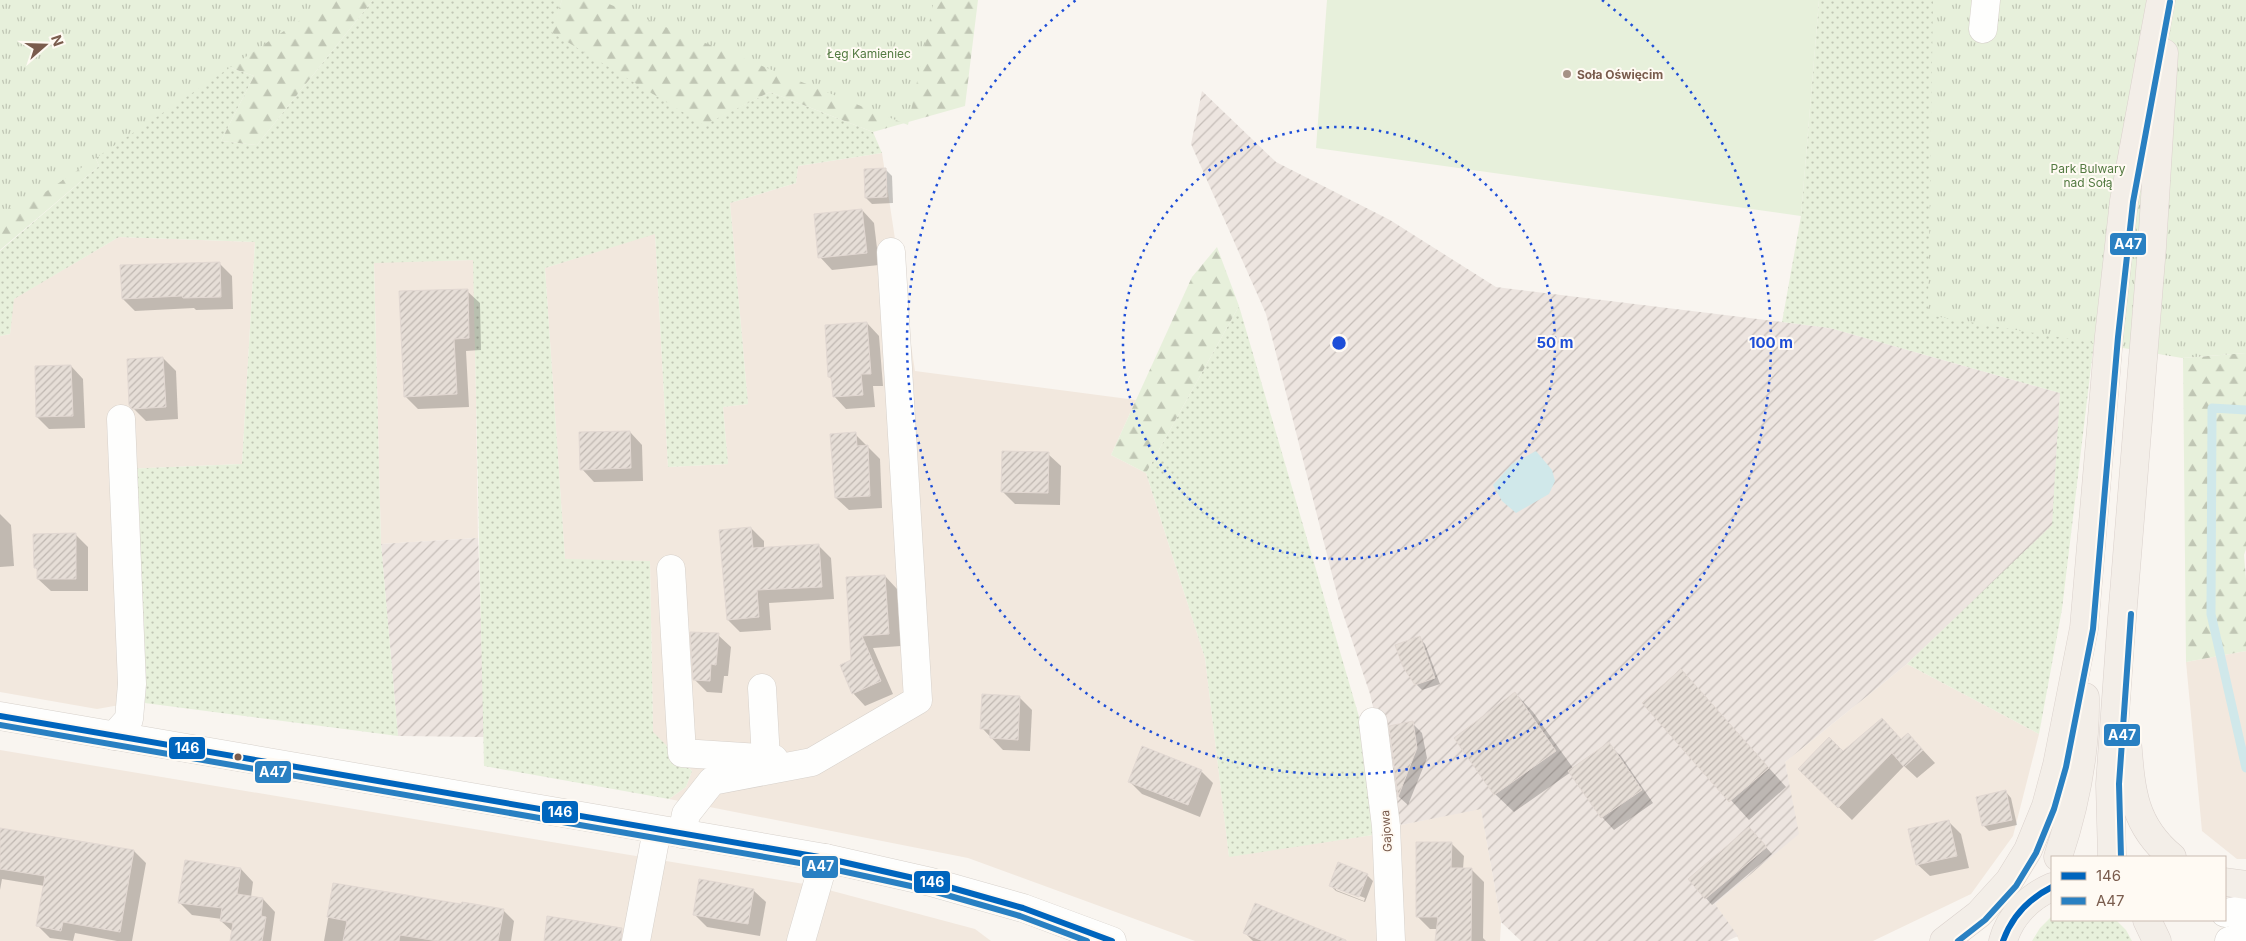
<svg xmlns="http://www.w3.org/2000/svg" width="2246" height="941" font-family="Inter,sans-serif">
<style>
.residential{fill:#f2e8de}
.industrial{fill:url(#industrial-furrows)}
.grass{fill:url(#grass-dots)}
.forest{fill:url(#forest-firs)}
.park{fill:url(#park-tufts)}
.pitch{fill:#e7f0db}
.water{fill:#d0e8ea}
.shadow{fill:#0003;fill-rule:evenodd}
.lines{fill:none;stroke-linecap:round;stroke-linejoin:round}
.stream{stroke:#d0e8ea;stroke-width:9}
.building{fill:url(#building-hatch);stroke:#e2d8d2}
.minor-casing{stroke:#d7d1cb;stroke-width:29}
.major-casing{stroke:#dad1cc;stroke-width:29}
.minor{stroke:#fefefd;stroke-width:28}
.major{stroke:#f3eee8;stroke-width:28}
.bus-1-casing{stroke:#fffaf3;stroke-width:10}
.bus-2-casing{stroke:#fffaf3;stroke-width:10}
.bus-1{stroke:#0065bd;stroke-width:6}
.bus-2{stroke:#2980c2;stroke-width:6}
.ring{fill:none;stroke:#1d4ed8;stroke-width:2.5;stroke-dasharray:2.5 5}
.poi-dot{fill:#a69286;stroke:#fffaf3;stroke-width:2}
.bus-dot{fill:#7a5c4d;stroke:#fffaf3;stroke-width:2}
.labels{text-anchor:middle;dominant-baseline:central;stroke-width:4;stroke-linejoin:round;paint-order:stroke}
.park-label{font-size:12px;fill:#537a41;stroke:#fffaf3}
.poi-label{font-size:12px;font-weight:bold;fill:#7a5c4d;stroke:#fffaf3;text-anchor:start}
.street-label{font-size:12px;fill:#7a5c4d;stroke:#fffaf3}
.centre{fill:#1d4ed8;stroke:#fffaf3;stroke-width:2.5}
.ring-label{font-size:15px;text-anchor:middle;font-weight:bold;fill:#1d4ed8;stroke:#fffaf3;stroke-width:4;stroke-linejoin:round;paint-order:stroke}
.line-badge{stroke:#fffaf3;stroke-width:2}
.badge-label{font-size:14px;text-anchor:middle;font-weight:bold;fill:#fff}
</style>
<defs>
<pattern id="industrial-furrows" width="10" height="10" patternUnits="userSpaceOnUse" patternTransform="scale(1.25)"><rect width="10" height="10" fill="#ede5e0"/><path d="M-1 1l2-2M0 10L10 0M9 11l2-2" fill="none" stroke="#c5bdb8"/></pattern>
<pattern id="grass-dots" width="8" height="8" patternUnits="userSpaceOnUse" patternTransform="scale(1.25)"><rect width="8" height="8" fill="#e7f0db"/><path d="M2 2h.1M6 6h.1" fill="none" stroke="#c0c6b4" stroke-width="1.8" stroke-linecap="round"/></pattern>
<pattern id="forest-firs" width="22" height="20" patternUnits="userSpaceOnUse" patternTransform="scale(1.25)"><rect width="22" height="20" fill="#e7f0db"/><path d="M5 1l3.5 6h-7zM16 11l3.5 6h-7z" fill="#c0c6b4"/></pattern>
<pattern id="park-tufts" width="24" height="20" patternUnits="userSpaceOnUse" patternTransform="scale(1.25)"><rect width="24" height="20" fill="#e7f0db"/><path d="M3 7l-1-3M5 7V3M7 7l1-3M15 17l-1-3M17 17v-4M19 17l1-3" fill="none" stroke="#c0c6b4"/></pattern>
<pattern id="building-hatch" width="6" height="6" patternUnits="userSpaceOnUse" patternTransform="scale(1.25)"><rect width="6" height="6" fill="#e6ded7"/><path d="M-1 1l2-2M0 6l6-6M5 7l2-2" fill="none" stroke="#bfb7b1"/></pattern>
</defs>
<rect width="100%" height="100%" fill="#f9f5f0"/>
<!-- residential -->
<g class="residential">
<path d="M882,153l33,218 221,29 -25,55 35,18 59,185 24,198 144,-21 28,-10 80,-17 20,114 -1,19h-305l-227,-83 -299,-59 17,-12 6,-16 -39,-38 -3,-172 -85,-1 -20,-292 110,-35 13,234 60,-3 -5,-57 25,-3 -18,-201 66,-20 2,-17z"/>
<path d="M119,237l136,5 -13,222 -117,5 12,233 -40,7 -97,-17v-356l10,-2 3,-35z"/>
<path d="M474,260l4,278 -97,6 -7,-282z"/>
<path d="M2246,651v208h-9l-35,-28 -16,-169z"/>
<path d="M1907,664l132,70 -26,102 -42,58 -98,47h-134l-2,-5 -22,-32 83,-70 -13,-72z"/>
<path d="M0,750l810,135 165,44 16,12h-991z"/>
</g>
<!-- industrial -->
<g class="industrial">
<path d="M1202,91l74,71 114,58 106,67 334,41 230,65 -7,132 -146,139 -122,98 14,72 -84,70 23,32 -11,5h-206l-20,-19 -20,-113 -80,16 -31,-131 -31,-92 -73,-288 -75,-170z"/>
<path d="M478,538l7,199 -87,-1 -17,-192z"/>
</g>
<!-- grass -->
<g class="grass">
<path d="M373,0h189l-10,32 152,92 66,-32 103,40 9,21 -84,13 -2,17 -66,20 18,201 -25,3 5,57 -60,3 -13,-233 -110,34 20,291 85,2 3,171 39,39 -6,16 -17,12 -185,-33 -11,-506 -99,3 7,281 17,192 -261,-34 -12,-233 117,-5 13,-222 -136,-5 -105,62 -4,35 -10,2v-85l99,-85 -33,-79 91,-45 97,34 -33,65 36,4z"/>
<path d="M1819,0h316l-73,609 -23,125 -132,-70 145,-139 8,-132 -230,-65 -48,-6 19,-106z"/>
<path d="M1239,306l123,421 11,108 -144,22 -24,-199 -59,-185z"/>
<path d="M2052,916v4h64l10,10 6,11h-100l8,-13z"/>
</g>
<!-- forest -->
<g class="forest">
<path d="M0,0h373l-116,145 -36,-4 33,-65 -97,-34 -91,45 33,79 -99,84z"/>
<path d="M562,0h416l-13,106 -92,26 -103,-40 -66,33 -153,-93z"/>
<path d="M1217,247l22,59 -93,167 -35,-18 81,-178z"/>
<path d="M2246,353v196l-2,6 2,24v72l-60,11 -3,-304z"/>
</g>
<!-- park -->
<g class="park">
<path d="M0,0h330l-295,199 -35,13z"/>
<path d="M599,0h335l-26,125z"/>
<path d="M1933,0h313v353l-64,5 -254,-43z"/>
</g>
<!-- pitch -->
<path class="pitch" d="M1327,0h492l-18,216 -485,-68z"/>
<!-- water -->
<path class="water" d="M1536,451l16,19 3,11 -6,13 -33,19 -14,-12 -9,-16 19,-21z"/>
<!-- shadow -->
<g class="shadow">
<path d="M886,170l6,6 1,27 -21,1 -6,-6z"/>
<path d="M862,210l12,13 5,42 -47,5 -12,-13z"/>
<path d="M220,264l12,12 1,33 -37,1 -2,-2 -59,3 -12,-12z"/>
<path d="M467,291l13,12 1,47 -15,1 3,56 -51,2 -12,-12z"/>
<path d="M867,323l12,13 4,50h-10l2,21 -29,2 -12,-13 -1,-16 -4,-3z"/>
<path d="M163,358l13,13 2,48 -32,2 -16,-16z"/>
<path d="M71,366l12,13 2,49 -36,1 -12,-12z"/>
<path d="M630,432l12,13 1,36 -49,1 -12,-13z"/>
<path d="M855,434l25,25 2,49 -33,2 -13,-12z"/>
<path d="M1048,454l13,12 -1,39 -45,-1 -12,-12z"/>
<path d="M0,514l11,11 3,41 -14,1z"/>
<path d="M751,528l13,13v8l55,-3 12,12 3,41 -65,4 2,27 -31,2 -12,-12z"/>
<path d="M75,534l13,13v44h-37l-13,-12v-9l-3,-3z"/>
<path d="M885,576l12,13 4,57 -28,2 20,46 -28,12 -12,-13 -6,-114z"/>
<path d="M718,635l13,12 -3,29h-4l-2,17 -15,-1 -13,-13z"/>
<path d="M1419,638l6,6 15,40 -18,6 -6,-6z"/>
<path d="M1681,670l105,117 -37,33 -106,-116z"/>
<path d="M1515,693l18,19 40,56 35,-24 13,12 32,47 -39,27 -12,-13 -31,-45 -57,40 -19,-18z"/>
<path d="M1019,697l13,13 -2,41 -27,-1 -21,-22z"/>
<path d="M1412,723l10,10 5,25 -19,47 -9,-8 -8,-70z"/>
<path d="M1901,740l19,7 15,16 -18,15 -13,-12 -52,54 -52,-51 43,-16z"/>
<path d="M1201,771l12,12 -13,34 -58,-23 -12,-12z"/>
<path d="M2005,791l6,7 6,27 -28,6 -6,-6z"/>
<path d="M1949,822l12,12 8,34 -39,8 -13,-12z"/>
<path d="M0,830l134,21 12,12 -14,78h-15l-42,-8 -2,8 -23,-3 -12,-12 7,-40 -43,-7 -2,11z"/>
<path d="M1755,835l17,19 -60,51 -22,-25z"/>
<path d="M1451,843l13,13 -1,13h8l13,13 -1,56 3,3h-50l2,-12h-8l-13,-13z"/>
<path d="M241,869l12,13 -2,15 12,2 12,13 -4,29h-39l1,-9 -12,-11 1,-2 -30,-4 -13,-13z"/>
<path d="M1367,875l6,6 -8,21 -29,-11 -6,-6zM1336,887l29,11 -1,3 -28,-11z"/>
<path d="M334,885l128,21 41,4 11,11 -3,20h-187z"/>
<path d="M753,890l13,12 -6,34 -53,-9 -13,-13z"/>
<path d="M1244,932l92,9h-83z"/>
</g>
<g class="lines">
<!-- stream -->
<path class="stream" d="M2246,410l-34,-2 -1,206 35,154"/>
</g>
<!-- building -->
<g class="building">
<path d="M886,168l1,29 -22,1 -1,-29z"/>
<path d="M862,209l5,44 -49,5 -4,-44z"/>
<path d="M220,262l1,35 -38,1 -1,-2 -60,3 -2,-34z"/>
<path d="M468,289l1,49 -15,1 3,55 -53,3 -5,-106z"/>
<path d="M867,322l4,52h-10l2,21 -30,2 -2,-20h-3l-3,-52z"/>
<path d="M163,357l3,50 -34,2 -3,-4 -2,-46z"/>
<path d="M71,365l2,51 -37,1 -1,-51z"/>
<path d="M630,431l1,37 -51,2 -1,-38z"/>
<path d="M856,432l1,14 11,-1 2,51 -35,2 -5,-64z"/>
<path d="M1002,451l47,1 -1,41 -47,-1z"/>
<path d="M751,527l2,21 66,-4 3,43 -65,3 2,27 -32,3 -8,-90z"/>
<path d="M76,533v46h-39v-11h-3l-1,-34z"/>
<path d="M885,575l4,59 -27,2 19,45 -29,13 -12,-29 11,-5 -5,-83z"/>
<path d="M690,632l29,1 -3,32 -5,-1 -1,17 -17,-1z"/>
<path d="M1420,636l15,42 -20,7 -12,-18 -8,-22z"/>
<path d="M1681,669l88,99 -40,34 -87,-99z"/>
<path d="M1515,692l41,59 -62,44 -40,-57z"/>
<path d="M982,694l38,2 -2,44 -28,-2v-9h-10z"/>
<path d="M1882,718l19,21 7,-6 15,17 -19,17 -12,-14 -54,55 -40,-39 31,-32 14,14z"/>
<path d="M1413,721l4,27 -19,49 -9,-71z"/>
<path d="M1609,742l33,48 -41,28 -33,-47z"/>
<path d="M1142,746l60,24 -14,35 -60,-23z"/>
<path d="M2006,790l6,30 -30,6 -6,-29z"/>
<path d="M1949,820l8,36 -41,9 -8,-36z"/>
<path d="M1749,827l18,20 -62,52 -17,-20z"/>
<path d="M0,828l134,22 -14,82 -57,-10 -2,9 -25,-5 9,-50 -45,-7z"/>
<path d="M1416,842h36l-1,26h21l-1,73h-36l3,-24h-22z"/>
<path d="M185,860l56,8 -4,26 26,4 -2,18 5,1 -4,24h-32l3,-18 -13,-2 2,-13 -44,-5z"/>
<path d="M1338,862l30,12 -9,23 -30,-11z"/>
<path d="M699,879l55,10 -6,35 -55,-9z"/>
<path d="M333,883l128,21 1,-2 42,7 -6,32h-60l-38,-6 -1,6h-56l4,-20 -20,-4z"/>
<path d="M1255,903l91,37v1h-83l-20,-8z"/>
<path d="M547,916l75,12 -1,13h-77z"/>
</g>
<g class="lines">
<defs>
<g id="minor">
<path d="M1983,29l3,-29"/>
<path d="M671,569l11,184 92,6"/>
<path d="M762,688l4,71"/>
<path d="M0,716l825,142 106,24 92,26 89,33"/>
<path d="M1373,722l13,104 5,115"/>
<path d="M114,736l15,-17 3,-35 -11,-265"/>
<path d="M682,834l4,-20 26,-33 100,-19 106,-62 -27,-448"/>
<path d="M2225,913l21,-4"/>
<path d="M636,941l21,-111"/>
<path d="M801,941l24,-83"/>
<path d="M2229,941l17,-6"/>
</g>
<g id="major">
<path d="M2127,739c4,49 5,85 45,118"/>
<path d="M2058,857c17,-51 28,-107 27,-160"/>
<path d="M2112,857l-2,-73 10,-141 32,-396 12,-194"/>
<path d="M2225,882l21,3"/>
<path d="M2147,920l10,21"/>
<path d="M1944,941l35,-27 30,-33 19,-31 18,-44 11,-41 27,-137 25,-292 15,-135 37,-201"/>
<path d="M2003,941c7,-25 26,-44 49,-54"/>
</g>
</defs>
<!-- minor casing -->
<use href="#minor" class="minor-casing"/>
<!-- major casing -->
<use href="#major" class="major-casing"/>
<!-- minor -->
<use href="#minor" class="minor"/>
<!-- major -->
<use href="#major" class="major"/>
<defs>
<g id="bus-1">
<path d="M0,716l825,142 106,24 92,26 89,33"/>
<path d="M2003,941c9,-25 25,-42 49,-54"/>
</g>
<g id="bus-2">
<path d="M0,725l823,142 106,23 91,26 67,25"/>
<path d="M2121,857l-2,-73 12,-170"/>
<path d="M1958,941l27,-21 31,-34 20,-33 18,-44 12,-42 27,-138 25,-292 15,-135 37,-200"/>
</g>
</defs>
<!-- bus-1 casing -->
<use href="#bus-1" class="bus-1-casing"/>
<!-- bus-2 casing -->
<use href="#bus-2" class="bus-2-casing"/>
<!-- bus-1 -->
<use href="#bus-1" class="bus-1"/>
<!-- bus-2 -->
<use href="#bus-2" class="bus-2"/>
</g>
<!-- distance rings -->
<g class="ring">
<circle cx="1339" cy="343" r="216"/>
<path d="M1602 0A432 432 0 1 1 1076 0"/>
</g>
<!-- markers -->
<circle class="poi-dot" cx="1567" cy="74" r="5"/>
<circle class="bus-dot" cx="238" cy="757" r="4.5"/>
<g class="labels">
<!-- park labels -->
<g class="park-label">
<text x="869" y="53">Łęg Kamieniec</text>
<text x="2088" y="168">Park Bulwary<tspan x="2088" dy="14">nad Sołą</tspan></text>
</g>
<!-- poi labels -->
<g class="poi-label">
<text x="1577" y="74">Soła Oświęcim</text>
</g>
<!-- street labels -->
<g class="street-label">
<text transform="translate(1386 831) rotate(-94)">Gajowa</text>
</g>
</g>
<circle cx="1339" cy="343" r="8" class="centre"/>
<g class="ring-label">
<text x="1555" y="348">50 m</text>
<text x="1771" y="348">100 m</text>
</g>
<g class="line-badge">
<rect x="2109" y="232" width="38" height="24" rx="5" fill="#2980c2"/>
<rect x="2103" y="723" width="38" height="24" rx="5" fill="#2980c2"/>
<rect x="168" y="736" width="38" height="24" rx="5" fill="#0065bd"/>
<rect x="254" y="760" width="38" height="24" rx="5" fill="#2980c2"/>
<rect x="541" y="800" width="38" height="24" rx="5" fill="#0065bd"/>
<rect x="801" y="855" width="38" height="24" rx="5" fill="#2980c2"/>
<rect x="913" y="870" width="38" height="24" rx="5" fill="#0065bd"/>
</g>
<g class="badge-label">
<text x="2128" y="249">A47</text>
<text x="2122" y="740">A47</text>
<text x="187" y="753">146</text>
<text x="273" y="777">A47</text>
<text x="560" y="817">146</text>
<text x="820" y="871">A47</text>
<text x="932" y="887">146</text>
</g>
<!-- legend -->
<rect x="2051" y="856" width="175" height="65" fill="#fffaf3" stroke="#cabbb1"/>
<rect x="2061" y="872" width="25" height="8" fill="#0065bd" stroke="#cabbb1"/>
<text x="2096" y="881" font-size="15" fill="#7a5c4d">146</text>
<rect x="2061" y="897" width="25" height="8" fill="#2980c2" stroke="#cabbb1"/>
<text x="2096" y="906" font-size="15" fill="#7a5c4d">A47</text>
<!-- north arrow -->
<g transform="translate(45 45) rotate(70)" stroke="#fffaf3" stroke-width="4" paint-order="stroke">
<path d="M0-4L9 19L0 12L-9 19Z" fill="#7a5c4d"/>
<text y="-8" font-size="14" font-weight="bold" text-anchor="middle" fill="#7a5c4d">N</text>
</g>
</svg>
